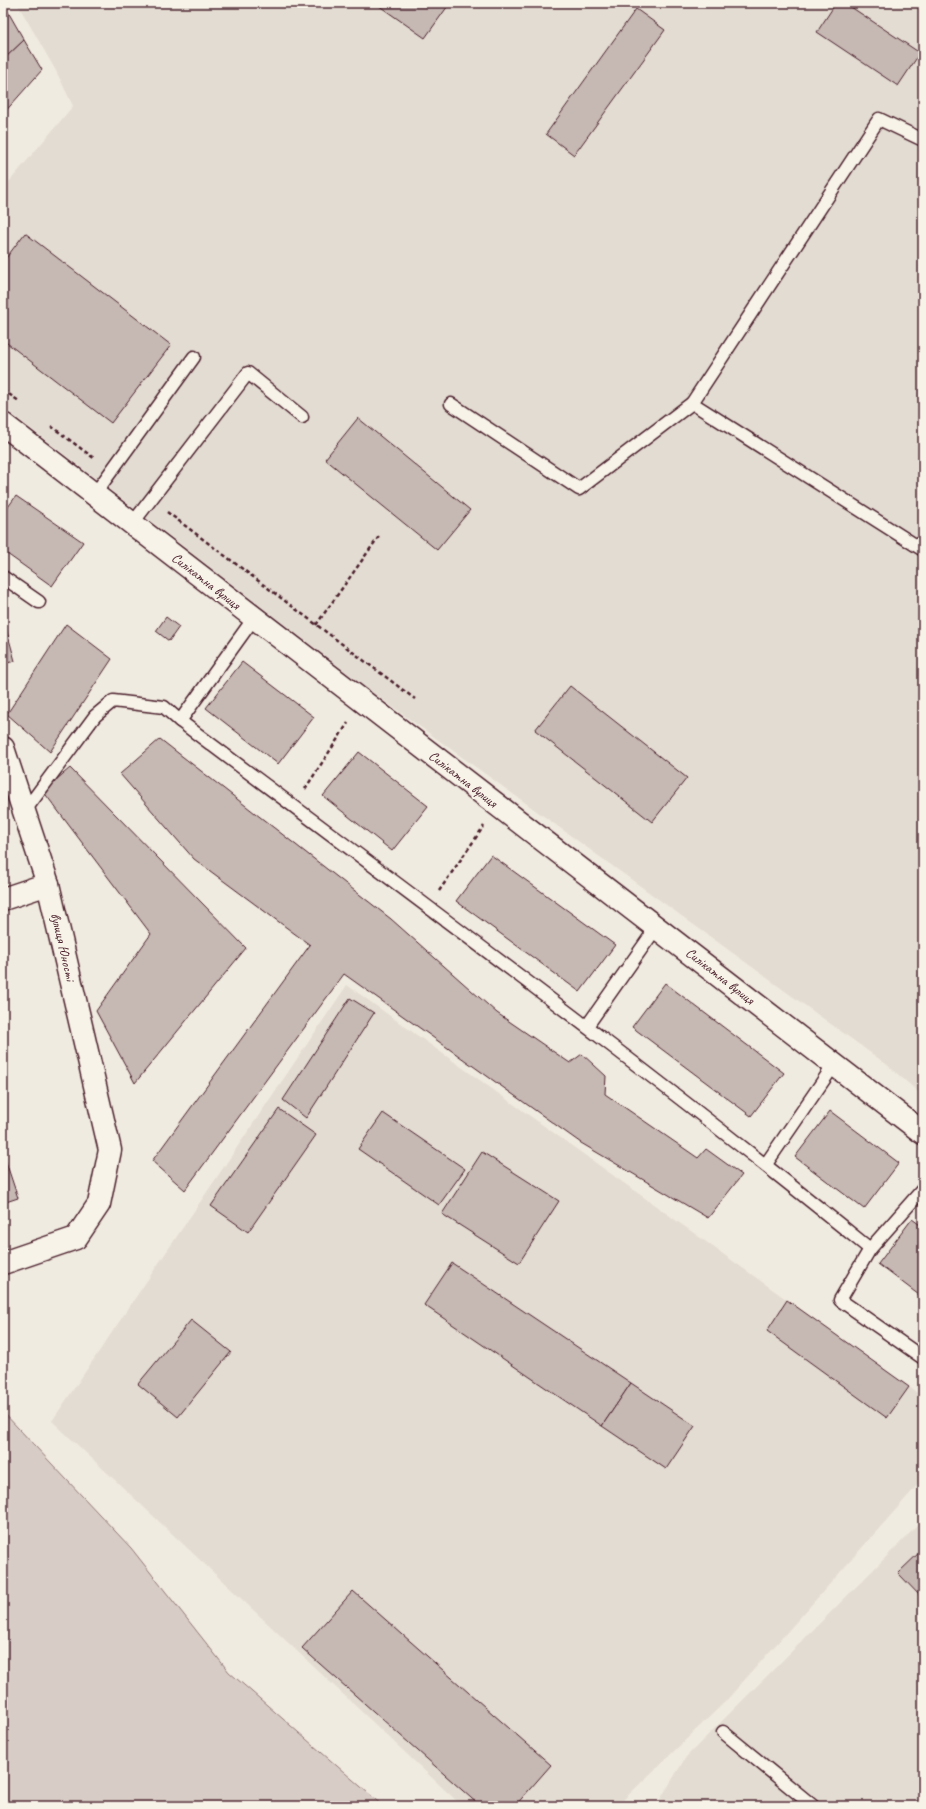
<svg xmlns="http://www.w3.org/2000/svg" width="926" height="1809" font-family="Caveat,sans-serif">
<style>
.built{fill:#e3dcd2}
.green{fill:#d8cdc6;stroke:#917678}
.building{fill:#c6b8b3;stroke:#4a1f2b}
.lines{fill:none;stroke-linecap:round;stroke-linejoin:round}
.service-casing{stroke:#4a1f2b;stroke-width:15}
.minor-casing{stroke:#4a1f2b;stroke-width:25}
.path{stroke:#4a1f2b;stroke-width:2.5;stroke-dasharray:4 3;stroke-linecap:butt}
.service{stroke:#f7f3e8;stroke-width:12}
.minor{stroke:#f7f3e8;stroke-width:22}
.labels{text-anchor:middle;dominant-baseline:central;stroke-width:4;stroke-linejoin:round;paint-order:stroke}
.street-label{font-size:14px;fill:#4a1f2b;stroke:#f7f3e8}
</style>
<rect width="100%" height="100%" fill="#f0ebe0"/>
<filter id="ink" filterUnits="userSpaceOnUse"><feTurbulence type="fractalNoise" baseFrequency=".025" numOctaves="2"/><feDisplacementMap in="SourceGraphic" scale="8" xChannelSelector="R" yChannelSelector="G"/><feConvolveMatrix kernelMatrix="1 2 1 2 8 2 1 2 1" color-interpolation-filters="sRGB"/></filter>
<g filter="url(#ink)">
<!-- built -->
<g class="built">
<path d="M17,3h906v1093l-37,-32 -514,-372 -369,-285v-218l70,-83 -17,-35z"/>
<path d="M347,985l576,412v82l-198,223 -108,104h-155l-410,-385z"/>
<path d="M923,1520v286h-267l30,-49z"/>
</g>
<!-- green -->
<path class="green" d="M3,1412l128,136 98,124 154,134h-380z"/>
<!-- building -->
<g class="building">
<path d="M3,3l21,37 -21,20z"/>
<path d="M375,3h75l-25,35z"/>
<path d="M836,3h9l75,50 -22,33 -81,-54z"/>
<path d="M636,9l29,21 -91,125 -28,-21z"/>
<path d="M24,40l18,30 -39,44v-54z"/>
<path d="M25,233l146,112 -60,78 -108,-83v-78z"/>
<path d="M358,418l112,92 -33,40 -112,-91z"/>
<path d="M16,496l67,46 -31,44 -49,-35v-37z"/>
<path d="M3,617l12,44 -12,3z"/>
<path d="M166,617l13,10 -10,14 -13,-10z"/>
<path d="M66,624l46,35 -62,93 -43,-38z"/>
<path d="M242,662l72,55 -36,47 -72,-56z"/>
<path d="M570,686l117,92 -35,44 -117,-92z"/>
<path d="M160,739l231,180 106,94 73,50 12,-9 24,22 -1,18 93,64 8,-9 36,26 -34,43 -127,-75 -237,-169 -159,216 -33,-29 158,-216 -116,-86 -74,-85z"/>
<path d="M359,752l69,54 -36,45 -69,-55z"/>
<path d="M70,768l176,180 -111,135 -39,-72 55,-77 -108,-143z"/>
<path d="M491,855l124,90 -35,47 -124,-91z"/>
<path d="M665,983l119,90 -33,43 -119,-89z"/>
<path d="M350,998l24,15 -68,105 -23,-18z"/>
<path d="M279,1109l37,26 -68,97 -37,-26z"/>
<path d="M830,1111l69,52 -35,46 -69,-52z"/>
<path d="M383,1113l82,56 -26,36 -81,-56z"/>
<path d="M482,1152l77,49 -40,62 -77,-49z"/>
<path d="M3,1153l15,45 -15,5z"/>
<path d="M912,1219l11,8v71l-45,-34z"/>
<path d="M452,1263l179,120 -29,43 -178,-121z"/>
<path d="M787,1300l122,87 -22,31 -120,-87z"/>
<path d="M191,1320l40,32 -53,65 -40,-33z"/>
<path d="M631,1383l64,43 -29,43 -64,-43z"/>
<path d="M923,1549v50l-25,-26z"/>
<path d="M353,1591l198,174 -36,41h-35l-178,-158z"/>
</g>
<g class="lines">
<defs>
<g id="service">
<path d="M923,140l-44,-21 -187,284 231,147"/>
<path d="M451,404l128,85 113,-86"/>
<path d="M94,495l100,-138"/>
<path d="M132,524l116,-151 54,44"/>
<path d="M3,577l36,25"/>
<path d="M254,618l-74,103c231,174 465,345 690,528"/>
<path d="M24,812l71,-96 18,-15 51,6 16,14"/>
<path d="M587,1026l69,-98"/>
<path d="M766,1164l68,-99"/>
<path d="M923,1189l-53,60 -30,51 83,58"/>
<path d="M723,1732l90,74"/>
</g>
<g id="minor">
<path d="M3,424l920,709"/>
<path d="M3,748l45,136 62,266 -11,54 -23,34 -73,25"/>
<path d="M3,899l45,-15"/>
</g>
</defs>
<!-- service casing -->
<use href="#service" class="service-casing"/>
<!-- minor casing -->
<use href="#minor" class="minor-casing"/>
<!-- path -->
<g class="path">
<path d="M3,390l16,11"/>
<path d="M51,426l44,33"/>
<path d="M167,512l248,187"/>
<path d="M316,625l64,-90"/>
<path d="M305,789l43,-66"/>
<path d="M439,891l45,-65"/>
</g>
<!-- service -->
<use href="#service" class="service"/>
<!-- minor -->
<use href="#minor" class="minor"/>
</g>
</g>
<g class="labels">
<!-- street labels -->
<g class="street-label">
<text transform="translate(206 581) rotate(38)">Силікатна вулиця</text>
<text transform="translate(463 779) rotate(38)">Силікатна вулиця</text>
<text transform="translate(63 947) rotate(77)">вулиця Юності</text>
<text transform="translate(720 976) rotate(38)">Силікатна вулиця</text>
</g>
</g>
<!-- margin -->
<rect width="926" height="1809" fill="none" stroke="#f7f3e8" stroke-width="16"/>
<rect x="8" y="8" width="910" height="1793" fill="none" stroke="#4a1f2b" stroke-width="1.5" filter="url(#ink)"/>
</svg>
